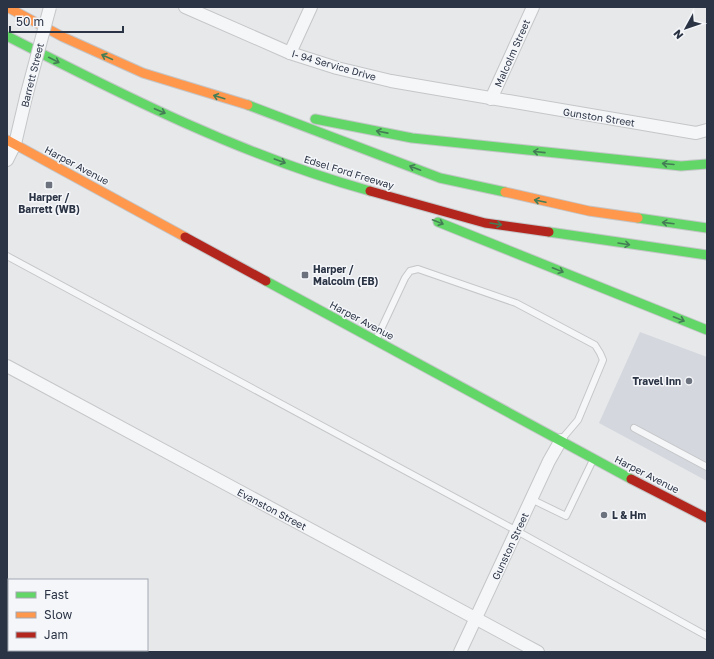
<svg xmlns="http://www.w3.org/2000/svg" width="714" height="659" font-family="'Golos Text',sans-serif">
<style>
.built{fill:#d4d7dd}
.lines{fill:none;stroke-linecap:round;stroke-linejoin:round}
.lane-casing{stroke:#c4c6c8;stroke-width:8}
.street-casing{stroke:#c4c6c8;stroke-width:14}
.fast-casing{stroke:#c4c6c8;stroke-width:11}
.slow-casing{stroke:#c4c6c8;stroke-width:11}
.jam-casing{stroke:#c4c6c8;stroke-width:11}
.lane{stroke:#f5f6f7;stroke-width:6}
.street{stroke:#f5f6f7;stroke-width:12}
.fast{stroke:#63d668;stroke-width:9}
.slow{stroke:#ff974d;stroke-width:9}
.jam{stroke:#b3261e;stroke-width:9}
.street-bridge-casing{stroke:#c4c6c8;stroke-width:14;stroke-linecap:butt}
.street-bridge{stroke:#f5f6f7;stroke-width:12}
.oneway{stroke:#447d55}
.poi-dot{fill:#6c737f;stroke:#f4f6f9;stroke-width:1.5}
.labels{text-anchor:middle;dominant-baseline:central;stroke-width:3;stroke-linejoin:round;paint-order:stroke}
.street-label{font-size:10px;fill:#2b3445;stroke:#f4f6f9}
.poi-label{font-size:10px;font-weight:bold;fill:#2b3445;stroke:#f4f6f9;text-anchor:start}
</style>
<rect width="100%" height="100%" fill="#e6e8ea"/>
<!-- built -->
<path class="built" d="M640,332l67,25v124l-108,-58z"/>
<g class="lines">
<defs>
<g id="lane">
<path d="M7,256l510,275 190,105"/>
<path d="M376,340l29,-62 5,-7 8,-2 98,34 79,42 5,8 3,7 -25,60 -17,20"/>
<path d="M634,428l73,39"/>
<path d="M531,499l35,17 27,-56"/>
</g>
<g id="street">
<path d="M185,7l105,46 47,15 54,13 305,52 11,-3"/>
<path d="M290,53l21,-46"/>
<path d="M491,99l42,-92"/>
<path d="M7,160l8,-16 11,-47"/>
<path d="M7,366l531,286"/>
<path d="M7,636l2,1"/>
<path d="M36,650l5,2"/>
<path d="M460,652l89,-191 12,-21"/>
</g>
<g id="fast">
<path d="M7,36c117,60 236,120 363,155"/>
<path d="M248,105l192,73 65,14"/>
<path d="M315,119l97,19 269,28 26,-2"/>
<path d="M638,218l69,10"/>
<path d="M438,222l269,108"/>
<path d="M549,232l158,23"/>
<path d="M266,281l365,198"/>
</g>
<g id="slow">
<path d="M7,7l56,30 80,36 105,32"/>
<path d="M7,140l178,97"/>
<path d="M505,192l84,19 49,7"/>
</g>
<g id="jam">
<path d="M370,191l115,32 64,9"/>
<path d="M185,237l81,44"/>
<path d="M631,479l76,39"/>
</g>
</defs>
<!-- lane casing -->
<use href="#lane" class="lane-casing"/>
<!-- street casing -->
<use href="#street" class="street-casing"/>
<!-- fast casing -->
<use href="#fast" class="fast-casing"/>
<!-- slow casing -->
<use href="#slow" class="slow-casing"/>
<!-- jam casing -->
<use href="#jam" class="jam-casing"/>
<!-- lane -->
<use href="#lane" class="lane"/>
<!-- street -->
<use href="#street" class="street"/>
<!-- fast -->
<use href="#fast" class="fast"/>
<!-- slow -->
<use href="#slow" class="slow"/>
<!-- jam -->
<use href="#jam" class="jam"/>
<defs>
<path id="street-bridge" d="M26,97l24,-90"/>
</defs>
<!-- street-bridge casing -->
<use href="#street-bridge" class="street-bridge-casing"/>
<!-- street-bridge -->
<use href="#street-bridge" class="street-bridge"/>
</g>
<!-- one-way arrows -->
<defs><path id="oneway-shaft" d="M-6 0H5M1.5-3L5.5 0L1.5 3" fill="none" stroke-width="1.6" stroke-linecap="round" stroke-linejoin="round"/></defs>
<g class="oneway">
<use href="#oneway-shaft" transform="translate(107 57) rotate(-156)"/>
<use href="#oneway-shaft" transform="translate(54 60) rotate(27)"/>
<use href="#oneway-shaft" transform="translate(219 97) rotate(-163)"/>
<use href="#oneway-shaft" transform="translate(160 111) rotate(23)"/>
<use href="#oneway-shaft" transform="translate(382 132) rotate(-169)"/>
<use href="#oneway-shaft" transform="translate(539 152) rotate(-174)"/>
<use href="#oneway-shaft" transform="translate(280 161) rotate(20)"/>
<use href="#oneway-shaft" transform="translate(668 164) rotate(-175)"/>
<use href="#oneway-shaft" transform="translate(415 168) rotate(-159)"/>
<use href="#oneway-shaft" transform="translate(540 201) rotate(-168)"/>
<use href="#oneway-shaft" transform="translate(438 222) rotate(22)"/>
<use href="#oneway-shaft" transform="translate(668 223) rotate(-173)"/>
<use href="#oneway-shaft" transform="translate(496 224) rotate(9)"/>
<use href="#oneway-shaft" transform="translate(624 244) rotate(9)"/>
<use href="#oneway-shaft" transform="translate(558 270) rotate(22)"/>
<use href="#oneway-shaft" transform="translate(679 319) rotate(22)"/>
</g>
<!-- markers -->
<g class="poi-dot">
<rect x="45" y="181" width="8" height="8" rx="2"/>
<rect x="301" y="271" width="8" height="8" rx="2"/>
<circle cx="689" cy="381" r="4"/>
<circle cx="604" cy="515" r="4"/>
</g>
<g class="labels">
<!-- street labels -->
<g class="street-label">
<text transform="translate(512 53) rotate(-66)">Malcolm Street</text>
<text transform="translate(334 65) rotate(16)">I- 94 Service Drive</text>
<text transform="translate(32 75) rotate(-76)">Barrett Street</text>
<text transform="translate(599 117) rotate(9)">Gunston Street</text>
<text transform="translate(77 165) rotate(28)">Harper Avenue</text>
<text transform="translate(349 172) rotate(17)">Edsel Ford Freeway</text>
<text transform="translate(362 320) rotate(28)">Harper Avenue</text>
<text transform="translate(647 474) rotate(27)">Harper Avenue</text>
<text transform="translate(272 509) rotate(28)">Evanston Street</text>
<text transform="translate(510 546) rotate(-65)">Gunston Street</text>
</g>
<!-- poi labels -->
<g class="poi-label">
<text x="49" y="197" text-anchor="middle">Harper /<tspan x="49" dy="12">Barrett (WB)</tspan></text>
<text x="313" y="269">Harper /<tspan x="313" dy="12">Malcolm (EB)</tspan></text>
<text x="681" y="381" text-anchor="end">Travel Inn</text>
<text x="612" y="515">L &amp; Hm</text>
</g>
</g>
<!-- border -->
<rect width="714" height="659" fill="none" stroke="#2b3445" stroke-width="16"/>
<!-- legend -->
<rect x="8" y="579" width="140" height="72" fill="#f4f6f9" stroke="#a4a8b1"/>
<rect x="16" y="592" width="20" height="6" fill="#63d668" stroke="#a4a8b1"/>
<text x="44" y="599" font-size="12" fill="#2b3445">Fast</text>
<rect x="16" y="612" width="20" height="6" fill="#ff974d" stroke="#a4a8b1"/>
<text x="44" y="619" font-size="12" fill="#2b3445">Slow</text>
<rect x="16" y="632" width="20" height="6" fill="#b3261e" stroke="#a4a8b1"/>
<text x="44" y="639" font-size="12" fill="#2b3445">Jam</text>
<!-- north arrow -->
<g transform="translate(686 28) rotate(230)" stroke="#f4f6f9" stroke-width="3" paint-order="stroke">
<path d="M0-3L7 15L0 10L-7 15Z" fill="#2b3445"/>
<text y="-6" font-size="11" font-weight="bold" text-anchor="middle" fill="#2b3445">N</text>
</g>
<!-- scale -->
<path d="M10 26v6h113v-6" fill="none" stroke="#2b3445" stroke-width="2"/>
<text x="16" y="26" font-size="12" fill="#2b3445" stroke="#f4f6f9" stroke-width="3" paint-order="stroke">50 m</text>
</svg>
